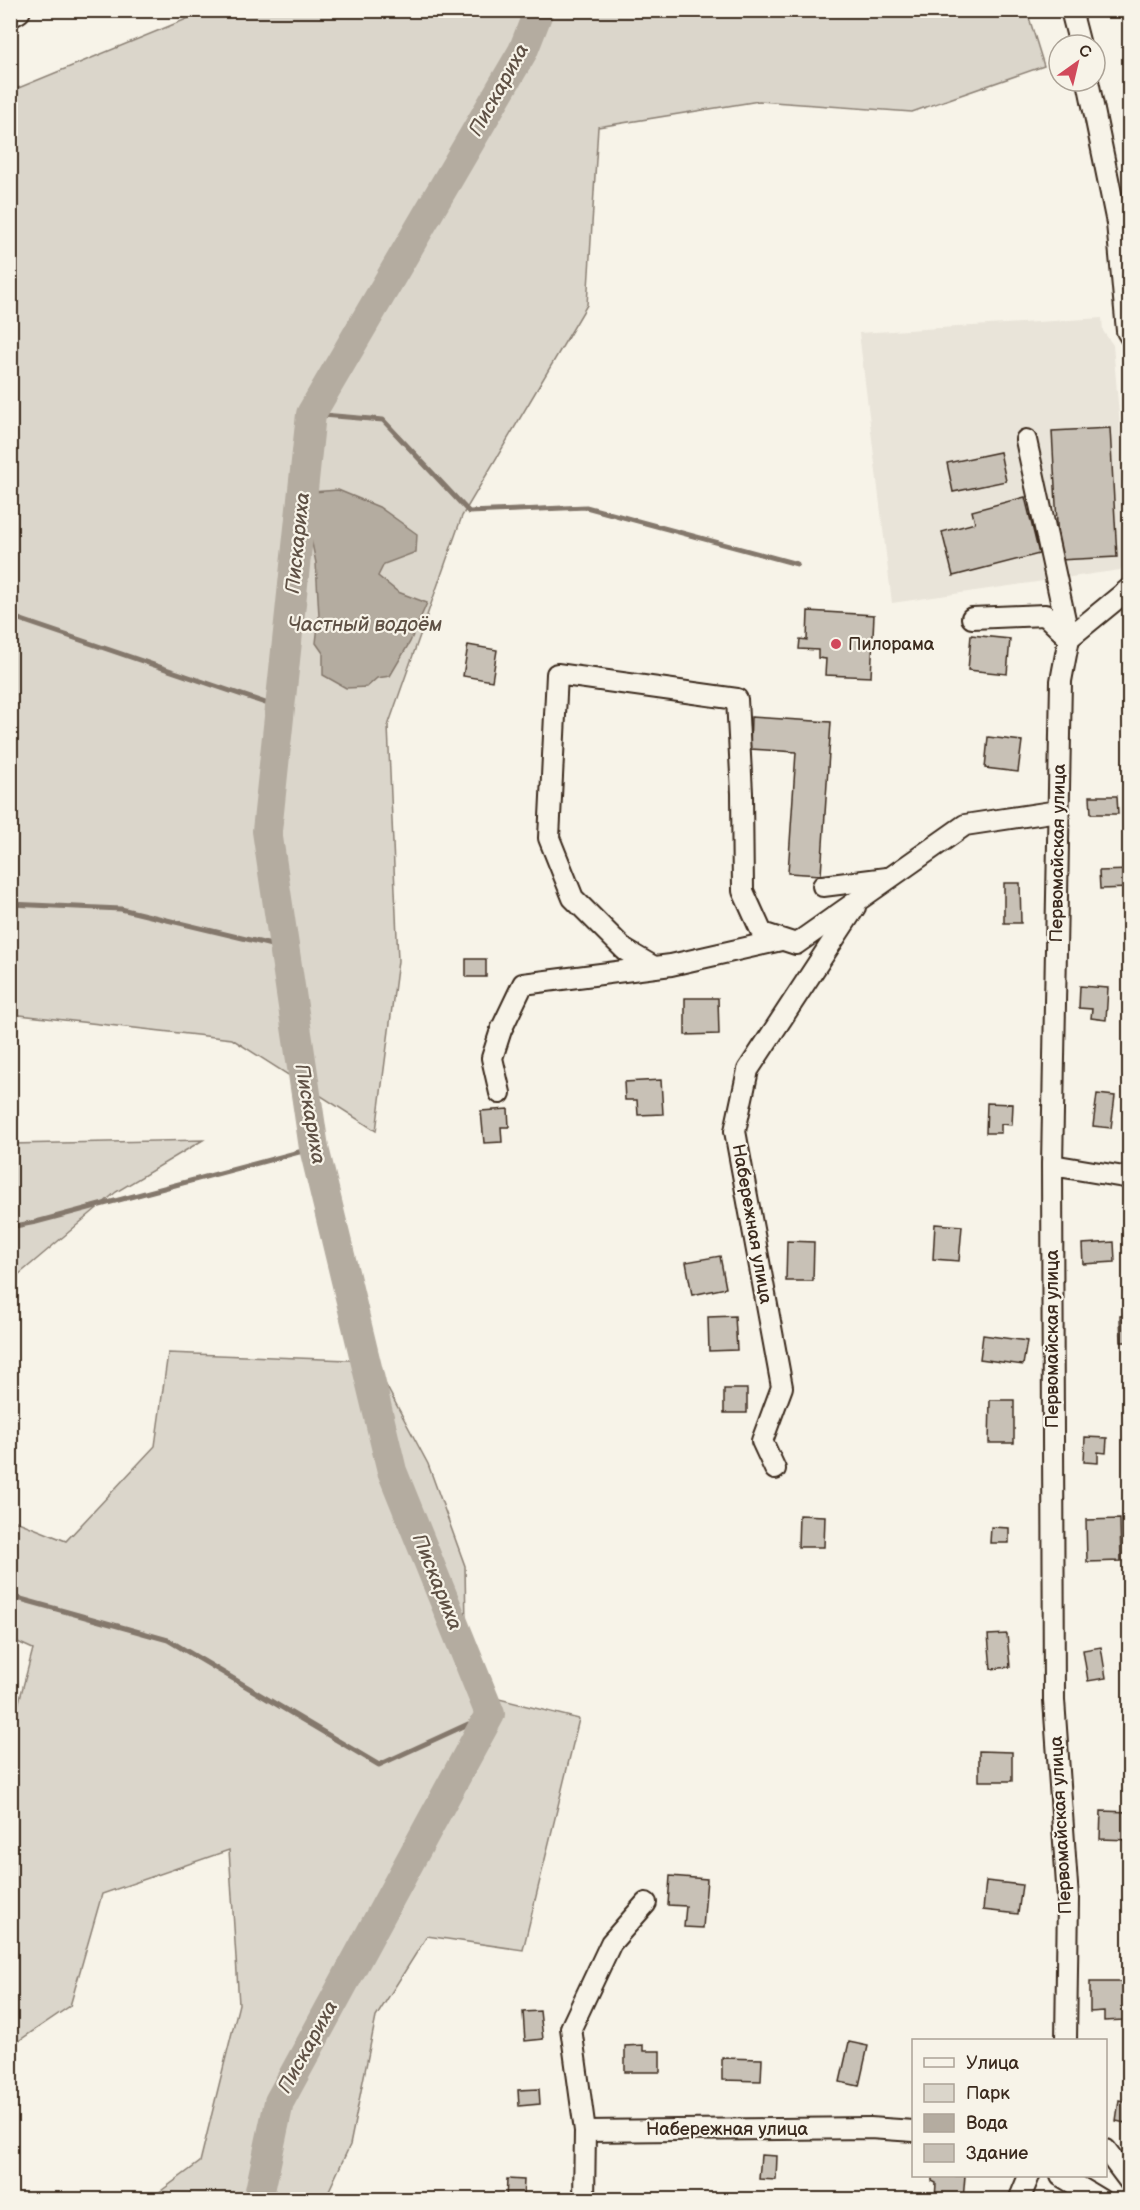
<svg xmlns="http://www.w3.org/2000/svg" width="1140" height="2210" font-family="'Balsamiq Sans',sans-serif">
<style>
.built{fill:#e9e4d9}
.green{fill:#dbd6cb;stroke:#8b8074;stroke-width:1.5}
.water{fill:#b4aca0;stroke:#84786c;stroke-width:1.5}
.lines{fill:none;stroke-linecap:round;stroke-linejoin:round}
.stream{stroke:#84786c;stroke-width:5}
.river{stroke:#b4aca0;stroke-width:30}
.building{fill:#c8c1b6;stroke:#3b2a1e;stroke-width:1.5}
.minor-casing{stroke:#3b2a1e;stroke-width:24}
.major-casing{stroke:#3b2a1e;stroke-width:30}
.minor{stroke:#f7f3e8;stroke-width:20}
.major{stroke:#f7f3e8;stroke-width:26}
.poi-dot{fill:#d1495b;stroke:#f7f3e8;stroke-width:2}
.labels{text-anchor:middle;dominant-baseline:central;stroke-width:4.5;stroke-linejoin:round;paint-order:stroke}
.poi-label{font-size:18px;fill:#3b2a1e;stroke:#f7f3e8;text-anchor:start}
.street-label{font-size:18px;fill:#3b2a1e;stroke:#f7f3e8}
.water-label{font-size:20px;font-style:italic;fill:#5f5145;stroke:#f7f3e8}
</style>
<rect width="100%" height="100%" fill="#f7f3e8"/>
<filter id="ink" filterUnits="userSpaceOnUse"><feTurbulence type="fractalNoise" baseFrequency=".0167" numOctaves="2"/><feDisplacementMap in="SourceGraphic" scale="12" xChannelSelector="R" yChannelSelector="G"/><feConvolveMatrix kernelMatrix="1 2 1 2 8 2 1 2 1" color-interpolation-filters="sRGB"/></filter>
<g filter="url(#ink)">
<!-- built -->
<path class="built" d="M1102,318l1,13 10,14 16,186v25l-9,14 -228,33 -33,-270z"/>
<!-- green -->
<g class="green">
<path d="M206,11h821l17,55 -132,46 -153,-11 -161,26 -11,178 -125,211 -74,210 10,235 -22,170 -144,-92 -221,-25v-923z"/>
<path d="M203,1140l-87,52 -99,84 -6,-2v-130z"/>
<path d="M168,1353l205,8 55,103 37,102 2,125 112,28 -56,231 -96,-14 -51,81 -26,128 -25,54h-175l50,-37 39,-158 -10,-154 -127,44 -32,112 -59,40v-314l22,-83 -22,-10v-120l55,22 89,-95z"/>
</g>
<!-- water -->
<path class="water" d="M338,490l41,17 38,27 -1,18 -32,12 -6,12 20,16 29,11 -17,39 -20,34 -13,2 -10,9 -21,1 -23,-13v-22l-7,-10 3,-27 -3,-53 -5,-25 1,-46z"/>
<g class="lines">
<!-- stream -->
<g class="stream">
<path d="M311,414l72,6 86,92 117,-5 211,57"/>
<path d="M10,616l270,92"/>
<path d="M10,904l111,5 163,39"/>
<path d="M10,1227l26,-5 278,-74"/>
<path d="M10,1596l158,44 211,125 111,-51"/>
</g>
<!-- river -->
<path class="river" d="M258,2200l21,-98 211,-388 -98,-243 -78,-323 -47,-317 44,-417 212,-363 16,-41"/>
</g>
<!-- building -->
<g class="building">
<path d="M1110,428l7,129 -58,3 -7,-129z"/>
<path d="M1000,452l6,29 -53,11 -6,-29z"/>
<path d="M1025,497l14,57 -86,22 -11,-44 33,-9 -3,-12z"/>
<path d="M808,611l66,4 -3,62 -46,-2 1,-16 -8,-1v-8l-19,-1 1,-10 7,1z"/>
<path d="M971,635l39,4 -3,35 -39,-4z"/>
<path d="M468,645l29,5 -5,31 -29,-5z"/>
<path d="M751,717l80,5 -10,153 -33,-2 8,-121 -46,-3z"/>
<path d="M988,737l34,4 -4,31 -33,-4z"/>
<path d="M1090,796h27l1,18h-27z"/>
<path d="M1130,870v18l-30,1 -1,-18z"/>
<path d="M1004,883h16l1,40h-17z"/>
<rect x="466" y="959" width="20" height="18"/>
<path d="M1080,986l28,2 -2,32 -15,-2 1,-9 -13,-1z"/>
<path d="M685,998h33l1,36 -34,1z"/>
<path d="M661,1080l2,34 -25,1 -1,-15h-12l-1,-18z"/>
<path d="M1097,1094l18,2 -4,32 -18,-2z"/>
<path d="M987,1103l26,1 -1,21 -11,-1v9h-15z"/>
<path d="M508,1109l1,18h-8l1,15 -18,1 -3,-32z"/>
<path d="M935,1224l27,2 -3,35 -26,-2z"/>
<path d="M787,1241l27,1 -1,39h-27z"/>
<path d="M1114,1242l1,20 -32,2 -1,-20z"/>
<path d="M720,1256l6,32 -34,7 -6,-33z"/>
<path d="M1130,1315v27h-9l-1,-26z"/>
<path d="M735,1316l2,34 -28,1 -1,-34z"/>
<path d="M983,1335l44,6 -4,24 -43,-6z"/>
<rect x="724" y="1389" width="23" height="24"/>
<path d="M990,1400h24v43h-25z"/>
<path d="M1085,1437l22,1 -1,15 -8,-1v11l-14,-1z"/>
<path d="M799,1515l26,1 -1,31h-26z"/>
<path d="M1120,1519l1,42 -34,1 -1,-42z"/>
<path d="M991,1527l18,1v15h-19z"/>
<path d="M1007,1634l3,33 -19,2 -3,-34z"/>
<path d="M1101,1647l5,31 -18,3 -5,-31z"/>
<path d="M979,1751l33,1v29h-33z"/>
<path d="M1101,1811l29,1v28l-30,-1z"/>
<path d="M670,1876l37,3 -4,49 -19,-1 2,-21 -18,-1z"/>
<path d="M986,1881l36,4 -4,29 -35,-4z"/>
<path d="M1090,1982h33l1,38 -20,1v-10l-14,1z"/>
<path d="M540,2011l3,28 -18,2 -2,-29z"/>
<path d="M849,2042l19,4 -9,40 -19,-4z"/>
<path d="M643,2045v6h17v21h-35v-26z"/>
<path d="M722,2058l40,1 -1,22 -39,-1z"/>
<path d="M539,2089l1,15 -21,2 -1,-16z"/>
<path d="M1119,2100l11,2v22l-14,-3z"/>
<path d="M761,2155l16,1 -1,24 -17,-1z"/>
<path d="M932,2176h33l-2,24h-28l1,-17 -4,-2z"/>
<path d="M507,2179l17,1 -1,20h-17z"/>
</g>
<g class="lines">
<defs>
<g id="minor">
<path d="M1071,10l9,35"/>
<path d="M1088,81l29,142 10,108 3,5"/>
<path d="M1026,440l43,198 -8,43 -9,484 2,535 14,199 -2,141"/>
<path d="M972,618l73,-3 24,23"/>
<path d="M1069,638l61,-50"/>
<path d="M823,886l64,-8"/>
<path d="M654,967l-29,-17 -52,-52 -24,-60 8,-164 180,25 5,94 1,98 19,42 34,11 169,-119 93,-14"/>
<path d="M500,1093l-8,-35 9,-28 22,-46 148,-19 110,-25"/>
<path d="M1052,1165l78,13"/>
<path d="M775,1469l-13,-28 20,-54 -47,-256 13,-61 107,-163"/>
<path d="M585,2131l285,-3 44,3"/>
<path d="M1106,2150l24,32"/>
<path d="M1061,2176l40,24"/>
<path d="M584,2200l1,-69 -14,-103 40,-85 35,-40"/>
<path d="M1019,2200l10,-24"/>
</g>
<path id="major" d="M10,14l7,-4"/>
</defs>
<!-- minor casing -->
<use href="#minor" class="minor-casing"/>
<!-- major casing -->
<use href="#major" class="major-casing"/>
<!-- minor -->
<use href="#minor" class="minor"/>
<!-- major -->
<use href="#major" class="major"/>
</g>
</g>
<!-- markers -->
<circle class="poi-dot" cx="836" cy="644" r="6"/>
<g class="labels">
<!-- poi labels -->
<g class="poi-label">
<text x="848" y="644">Пилорама</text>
</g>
<!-- street labels -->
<g class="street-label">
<text transform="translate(1058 853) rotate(-89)">Первомайская улица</text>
<text transform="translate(752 1224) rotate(80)">Набережная улица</text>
<text transform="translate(1052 1339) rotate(-90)">Первомайская улица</text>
<text transform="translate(1061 1825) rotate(-93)">Первомайская улица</text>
<text x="727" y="2129">Набережная улица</text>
</g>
<!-- water labels -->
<g class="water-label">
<text transform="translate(499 90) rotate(-61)">Пискариха</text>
<text transform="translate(298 543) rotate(-84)">Пискариха</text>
<text x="365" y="625">Частный водоём</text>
<text transform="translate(310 1114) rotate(80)">Пискариха</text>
<text transform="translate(437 1582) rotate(68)">Пискариха</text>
<text transform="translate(308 2047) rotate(-61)">Пискариха</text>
</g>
</g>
<!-- margin -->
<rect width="1140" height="2210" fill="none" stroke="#f7f3e8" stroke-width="36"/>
<rect x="18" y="18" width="1104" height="2174" fill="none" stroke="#3b2a1e" stroke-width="2" filter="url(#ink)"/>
<!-- legend -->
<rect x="912" y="2039" width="195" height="138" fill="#f7f3e8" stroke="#aca397" stroke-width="1.5"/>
<rect x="924" y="2058" width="30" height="9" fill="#f7f3e8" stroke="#aca397" stroke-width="1.5"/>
<text x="966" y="2069" font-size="18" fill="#3b2a1e">Улица</text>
<rect x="924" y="2084" width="30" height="18" fill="#dbd6cb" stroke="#aca397" stroke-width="1.5"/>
<text x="966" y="2099" font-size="18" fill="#3b2a1e">Парк</text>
<rect x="924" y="2114" width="30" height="18" fill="#b4aca0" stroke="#aca397" stroke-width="1.5"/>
<text x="966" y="2129" font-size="18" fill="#3b2a1e">Вода</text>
<rect x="924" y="2144" width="30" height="18" fill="#c8c1b6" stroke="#aca397" stroke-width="1.5"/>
<text x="966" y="2159" font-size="18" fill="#3b2a1e">Здание</text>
<!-- north arrow -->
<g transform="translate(1077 63) rotate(34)"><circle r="28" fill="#f7f3e8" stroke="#aca397" stroke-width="1.5"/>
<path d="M0-4.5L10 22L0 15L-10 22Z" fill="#d1495b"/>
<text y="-9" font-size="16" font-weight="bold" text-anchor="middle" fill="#3b2a1e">С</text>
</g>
</svg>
